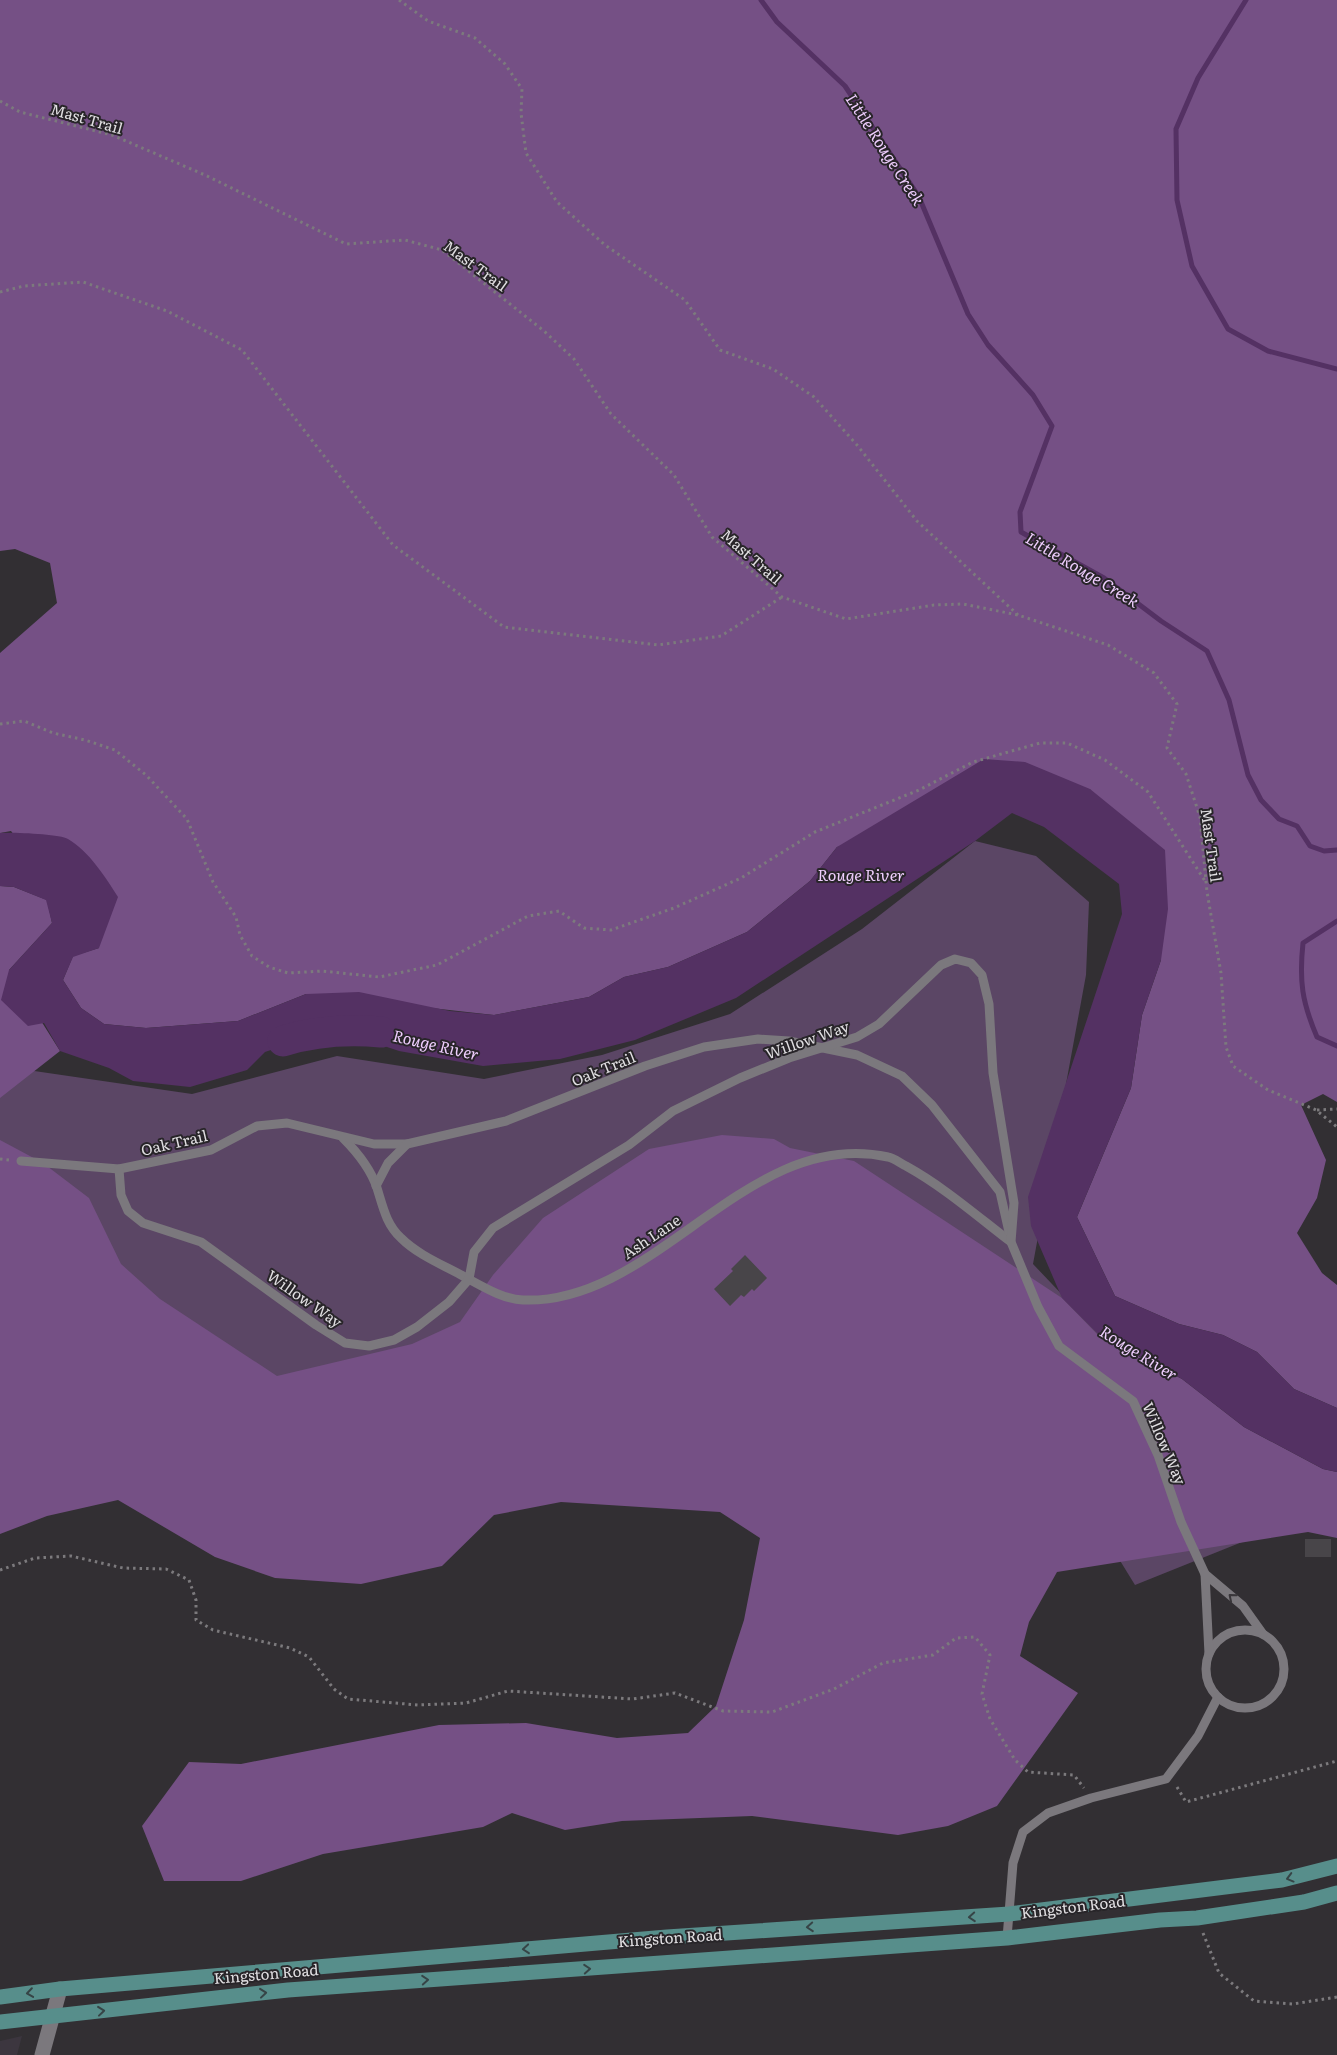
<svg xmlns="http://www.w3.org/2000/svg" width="1337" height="2055" font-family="Literata,serif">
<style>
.built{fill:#3c363f}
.green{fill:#5b4665}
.forest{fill:#755085}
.water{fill:#543163}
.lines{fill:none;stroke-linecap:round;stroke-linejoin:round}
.stream{stroke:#543163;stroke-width:5}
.river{stroke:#543163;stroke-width:31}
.building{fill:#484549}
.path{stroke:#7c7a7d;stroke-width:3;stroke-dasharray:2.5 4;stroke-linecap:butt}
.service{stroke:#7b787d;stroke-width:9}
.minor{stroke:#7b787d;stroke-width:15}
.primary{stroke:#578e8b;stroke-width:15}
.oneway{stroke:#39363a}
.oneway2{stroke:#364446}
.labels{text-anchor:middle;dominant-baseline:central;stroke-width:4;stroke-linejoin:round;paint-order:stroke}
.street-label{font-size:15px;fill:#e1dfe2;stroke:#282529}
.water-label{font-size:16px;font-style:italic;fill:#efcefe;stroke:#282529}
</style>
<rect width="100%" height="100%" fill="#322f33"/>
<!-- built -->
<path class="built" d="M22,2036l-5,19h-17v-14z"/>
<!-- green -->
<path class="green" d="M975,841l61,15 53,46 -3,73 -53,289 95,100 209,140 -202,81 -88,-143 -770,-41 -277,-192v-143l192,28 145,-38 147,23 118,-24 128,-41 132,-85z"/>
<!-- forest -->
<g class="forest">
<path d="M0,0h1337v1102l-14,-8 -22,11 25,55 -9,38 -20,35 25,40 15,12v123l-43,-19 -37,-37 -34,-17 -44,-11 -64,-28 -38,-79 54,-129 11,-73 19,-55 -71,-171 -253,58 -27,34 -63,51 -79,35 -44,10 -35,20 -95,18 -188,-21 -68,27 -92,7 -42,-4 -23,-16 -18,-28 10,-24 26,-8 -88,-117 -11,2v-180l57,-50 -7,-40 -35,-14 -15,2z"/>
<path d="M0,886l14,1 33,13 5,23 -43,47 51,81 -60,47z"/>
<path d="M722,1135l52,4 16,9 64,13 208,137 36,37 84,44 62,48 79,42 14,3v66l-29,-6 -251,40 -28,50 -9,34 58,37 -81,113 -49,20 -50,9 -146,-19 -130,5 -57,9 -53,-17 -29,14 -160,27 -82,27h-77l-22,-55 47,-64 52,2 198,-39 87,-2 91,15 71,-5 28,-27 28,-86 16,-82 -40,-26 -159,-10 -67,13 -52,51 -81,18 -86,-6 -60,-21 -97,-57 -71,16 -47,18v-394l43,23 46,35 32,66 39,35 117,77 135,-32 48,-22 33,-47 50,-57 106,-69z"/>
</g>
<!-- water -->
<path class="water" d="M984,759l41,3 65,27 75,61 3,59 -7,51 -19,55 -11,73 -54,129 38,79 64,28 44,11 34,17 37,37 43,19v64l-14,-3 -79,-42 -62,-48 -84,-45 -36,-36 -31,-72 -3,-29 94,-283 -3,-30 -75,-57 -32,-14 -37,28 -239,157 -101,42 -75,19 -77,7 -84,-15 -66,-22 -68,23 -18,18 -57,17 -57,-6 -24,-13 -49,-17 -16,-28 -16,3 -27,-26 8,-30 43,-47 -6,-23 -32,-13 -14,-1v-53c11,-1 60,1 68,6 21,12 38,39 50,58l-19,51 -26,9 -10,23 18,28 23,16 42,4 92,-7 68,-27 53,-2 91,19 44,4 95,-18 35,-20 44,-10 79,-35 63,-51 27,-34z"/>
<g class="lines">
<!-- stream -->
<g class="stream">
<path d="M761,0l16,22 68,64 74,111 49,117 20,31 45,50 19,31 -32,86 1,20 83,46 57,43 46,30 22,49 19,75 13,25 18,19 18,7 13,20 14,5 13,-1"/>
<path d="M1246,0l-48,78 -22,51 1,71 15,66 36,63 40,22 69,18"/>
<path d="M1337,921l-34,22c-4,38 -1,59 14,94l20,9"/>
</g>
<!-- river -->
<path class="river" d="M283,1041c32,-10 64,-12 98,-9"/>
</g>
<!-- building -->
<g class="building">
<path d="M745,1255l22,23 -13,13 -2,-2 -8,8 -3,-2 -11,11 -16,-17 19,-18 -2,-2z"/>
<rect x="1305" y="1539" width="26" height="18"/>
</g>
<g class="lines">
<!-- path -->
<g class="path">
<path d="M399,0l29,21 47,17 30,26 17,25 -1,24 5,40 31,49 48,43 80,55 35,50 53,19 41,28 43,48 60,76 101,94"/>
<path d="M0,101l20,11 92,23 93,40 141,69 59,-4 37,10 102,81 30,28 37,55 63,61 38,62 70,60 64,22 88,-14 29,-1 55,11 90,30 46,28 23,31 -10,44 19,26 14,43 7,75 14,81 5,74 7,19 35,24 48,20 21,17"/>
<path d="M0,292l24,-6 59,-4 84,29 75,39 151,195 111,82 154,18 63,-9 61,-39"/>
<path d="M0,724l24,-3 29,12 32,7 30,10 31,25 41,44 26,63 23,35 4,18 12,21 17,11 19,6 34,-2 57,6 58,-12 91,-49 31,-5 25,17 27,2 63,-22 67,-30 74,-46 104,-42 54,-28 67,-19h27l38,17 43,32 57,89"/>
<path d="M1317,1110l20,-1"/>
<path d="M0,1159l9,1"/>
<path d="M0,1570l35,-12 36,-2 52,12 43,1 23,11 7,20v20l17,10 77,18 19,9 25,32 14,10 70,6 48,-2 42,-12 125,8 42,-6 48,18 49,1 62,-23 49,-26 50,-8 23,-17 19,-1 15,18 -8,39 8,25 25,41 13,12 46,3 10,13"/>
<path d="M1177,1787l9,15 151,-41"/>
<path d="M1203,1933l16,40 35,28 39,3 44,-7"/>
</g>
<!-- service -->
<g class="service">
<path d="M343,1138c13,13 28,32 34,50 6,19 9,36 24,50 17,17 42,27 62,38 19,10 39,23 60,24 134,5 225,-174 365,-143 6,1 12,6 18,9 38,21 71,50 105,76"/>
<path d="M21,1161l98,8 92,-19 46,-24 30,-3 87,21h33l99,-23 139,-55 59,-19 54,-8 31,2 68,14 45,21 30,29 68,87 9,40"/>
<path d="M119,1169l2,26 7,16 15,12 58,19 115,83 29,18 24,3 25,-6 23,-13 32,-25 20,-23 5,-27 19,-24 136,-83 44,-34 67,-33 49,-20 68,-21 22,-13 62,-59 14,-6 16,4 11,12 7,29 4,69 21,130 -3,39 27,65 21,39 74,55 25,54 23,67 24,52"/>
<path d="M376,1186l12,-23 19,-19"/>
<circle cx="1245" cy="1669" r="39"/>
<path d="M1209,1654l-4,-80 38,32 20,28"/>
<path d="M1007,1938l6,-75 10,-31 25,-19 43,-15 75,-19 32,-43 20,-39"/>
</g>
<!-- minor -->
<path class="minor" d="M42,2055l18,-66"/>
<!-- primary -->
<g class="primary">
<path d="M0,1997l60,-8 607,-52 342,-23 273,-34 55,-14"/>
<path d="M0,2022l288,-32 719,-52 153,-18 37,-2 107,-16 33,-9"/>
</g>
</g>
<!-- one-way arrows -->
<defs><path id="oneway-chevron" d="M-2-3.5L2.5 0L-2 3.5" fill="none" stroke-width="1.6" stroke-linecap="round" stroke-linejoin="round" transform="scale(1.25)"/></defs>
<use class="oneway" href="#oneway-chevron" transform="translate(1232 1597) rotate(-140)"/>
<g class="oneway2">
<use href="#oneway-chevron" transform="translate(1290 1878) rotate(165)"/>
<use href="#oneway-chevron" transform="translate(972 1917) rotate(176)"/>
<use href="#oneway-chevron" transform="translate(810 1927) rotate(176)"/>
<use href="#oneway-chevron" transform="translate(526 1949) rotate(175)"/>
<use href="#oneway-chevron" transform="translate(587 1969) rotate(-4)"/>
<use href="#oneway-chevron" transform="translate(425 1980) rotate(-4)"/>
<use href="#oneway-chevron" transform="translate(30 1993) rotate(172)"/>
<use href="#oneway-chevron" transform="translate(263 1993) rotate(-6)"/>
<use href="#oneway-chevron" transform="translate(101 2011) rotate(-6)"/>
</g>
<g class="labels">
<!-- street labels -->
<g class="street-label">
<text transform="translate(87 118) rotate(16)">Mast Trail</text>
<text transform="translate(476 265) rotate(36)">Mast Trail</text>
<text transform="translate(752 556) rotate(41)">Mast Trail</text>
<text transform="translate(1212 845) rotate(82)">Mast Trail</text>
<text transform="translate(807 1039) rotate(-19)">Willow Way</text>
<text transform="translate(603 1068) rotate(-22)">Oak Trail</text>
<text transform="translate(174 1142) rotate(-13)">Oak Trail</text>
<text transform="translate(651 1236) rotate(-34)">Ash Lane</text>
<text transform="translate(305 1298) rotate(35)">Willow Way</text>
<text transform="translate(1165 1443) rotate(67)">Willow Way</text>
<text transform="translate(1073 1906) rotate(-7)">Kingston Road</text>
<text transform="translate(670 1937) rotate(-4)">Kingston Road</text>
<text transform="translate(266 1973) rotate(-5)">Kingston Road</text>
</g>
<!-- water labels -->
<g class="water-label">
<text transform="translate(886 149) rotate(57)">Little Rouge Creek</text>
<text transform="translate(1083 569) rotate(31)">Little Rouge Creek</text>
<text x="861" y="874">Rouge River</text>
<text transform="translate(436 1044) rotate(13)">Rouge River</text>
<text transform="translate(1139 1352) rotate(32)">Rouge River</text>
</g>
</g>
</svg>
